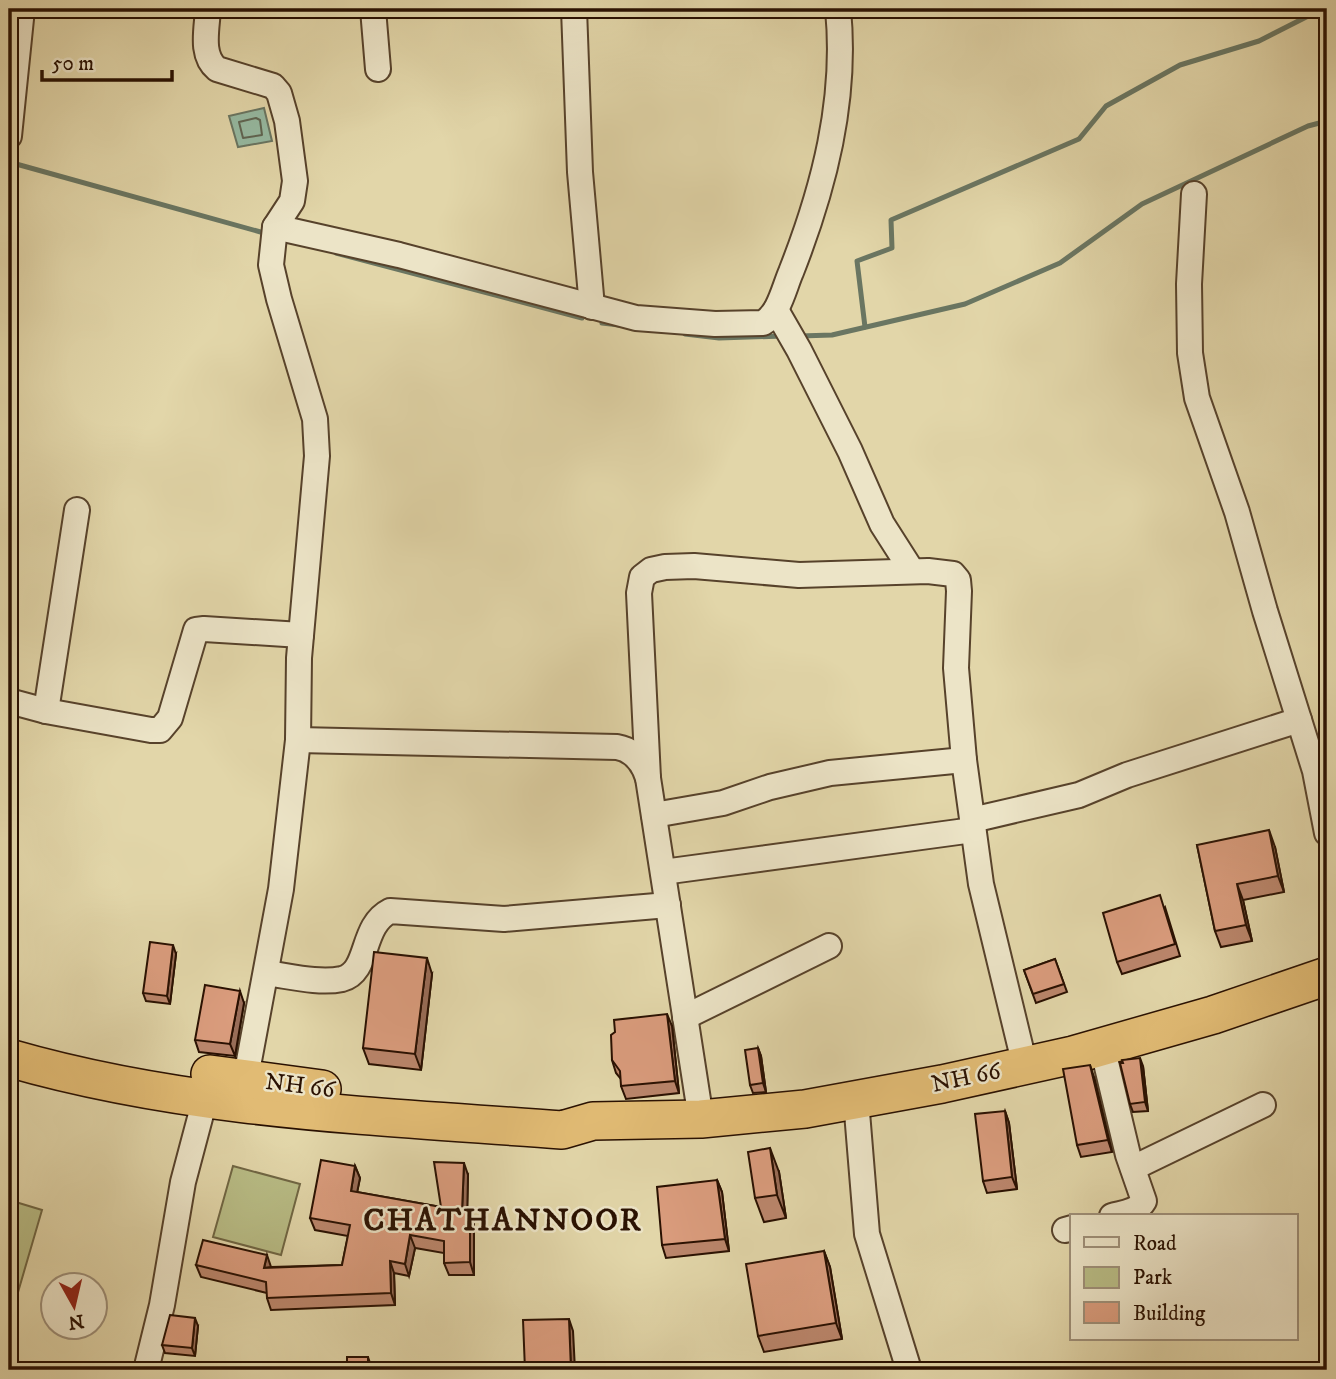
<svg xmlns="http://www.w3.org/2000/svg" width="1336" height="1379" font-family="'IM FELL DW Pica',serif">
<style>
.green{fill:#b8bc85;stroke:#706643;stroke-width:2}
.water{fill:#96baa2;stroke:#6a7662;stroke-width:2}
.lines{fill:none;stroke-linecap:round;stroke-linejoin:round}
.shore{stroke:#606552;stroke-width:2}
.stream{stroke:#6a7662;stroke-width:5}
.minor-casing{stroke:#57422b;stroke-width:28}
.highway-casing{stroke:#291001;stroke-width:40}
.minor{stroke:#ece4c7;stroke-width:24}
.highway{stroke:#e1bb74;stroke-width:37}
.wall{fill:#bb866c;stroke:#291001;stroke-width:2}
.shaded-wall{fill:#996d58;stroke:#291001;stroke-width:2}
.building{fill:#da9c7d;stroke:#291001;stroke-width:2}
.labels{text-anchor:middle;dominant-baseline:central;stroke-width:5;stroke-linejoin:round;paint-order:stroke}
.street-label{font-size:24px;fill:#291001;stroke:#ece4c7}
.district-label{font-size:32px;font-weight:bold;letter-spacing:2px;fill:#291001;stroke:#ece4c7}
</style>
<rect width="100%" height="100%" fill="#e2d6a9"/>
<filter id="stains"><feTurbulence type="fractalNoise" baseFrequency=".00286" numOctaves="4"/><feColorMatrix values="0 0 0 0 .2 0 0 0 0 .09 0 0 0 0 .02 0 0 0 .5 -.17"/></filter>
<radialGradient id="worn" r=".72"><stop offset=".6" stop-color="#630" stop-opacity="0"/><stop offset="1" stop-color="#630" stop-opacity=".3"/></radialGradient>
<!-- green -->
<g class="green">
<path d="M233,1166l67,18 -19,71 -68,-18z"/>
<path d="M9,1200l33,10 -26,89 -7,1z"/>
</g>
<!-- water -->
<path class="water" d="M264,108l8,33 -34,6 -9,-31z"/>
<g class="lines">
<!-- shore -->
<path class="shore" d="M256,118l4,2 2,15 -19,3 -4,-16z"/>
<!-- stream -->
<g class="stream">
<path d="M9,162l255,71"/>
<path d="M336,253l246,65"/>
<path d="M602,323l17,2"/>
<path d="M865,327l-8,-66 35,-13 -1,-28 188,-81 27,-33 74,-41 79,-24 63,-32"/>
<path d="M685,334l34,4 64,-2"/>
<path d="M800,336l32,-1 133,-31 95,-41 82,-59 166,-78 19,-5"/>
</g>
<defs>
<g id="minor">
<path d="M208,9c-1,20 -8,46 9,60l56,17 6,7 8,28 8,60 -3,20 -17,26 -4,38 8,34 36,120 2,37 -18,202 -1,82 -17,149 -38,204"/>
<path d="M373,9l5,60"/>
<path d="M574,9l6,163 12,135"/>
<path d="M9,136l13,-127"/>
<path d="M1194,194l-5,90 1,69 7,45 40,114 28,99 50,160 12,62"/>
<path d="M275,227l124,28 237,63 79,6 48,-1c16,-9 21,-35 28,-51 33,-84 56,-172 47,-263"/>
<path d="M776,310l23,40 51,101 32,73 30,47"/>
<path d="M9,701l37,10 105,19h9l10,-12 26,-88 8,-1 97,6"/>
<path d="M46,711l31,-201"/>
<path d="M298,740l319,7c17,3 26,15 31,31l53,341"/>
<path d="M648,778l-9,-185 3,-16 9,-7 14,-3 29,-1 105,9 129,-4 25,3 5,6 1,11 -3,77 8,92 17,124 44,182"/>
<path d="M654,815l69,-12 47,-16 60,-14 134,-13"/>
<path d="M972,820l107,-25 48,-20 172,-55"/>
<path d="M663,872l310,-42"/>
<path d="M266,973c23,3 53,11 76,6 28,-7 18,-53 48,-68l114,8 164,-14"/>
<path d="M685,1017l144,-71"/>
<path d="M1102,1046l26,109 16,46c-6,11 -22,12 -32,15"/>
<path d="M856,1100l11,134 42,136"/>
<path d="M1133,1168l130,-63"/>
<path d="M1065,1230l7,-2"/>
<path d="M146,1370l16,-65 21,-123 26,-98"/>
</g>
<g id="highway">
<path d="M9,1058c180,52 367,58 553,72l31,-9 108,-2 104,-10 137,-25 131,-29 140,-40 114,-39"/>
<path d="M210,1074l112,15"/>
</g>
</defs>
<!-- minor casing -->
<use href="#minor" class="minor-casing"/>
<!-- highway casing -->
<use href="#highway" class="highway-casing"/>
<!-- minor -->
<use href="#minor" class="minor"/>
<!-- highway -->
<use href="#highway" class="highway"/>
</g>
<!-- wall -->
<g class="wall">
<path d="M1197,845l78,2 9,45 -41,8 9,41 -31,6 -6,-16z"/>
<path d="M1165,907l15,49 -58,18 -5,-12z"/>
<path d="M176,954l-6,50 -24,-3 -3,-8z"/>
<path d="M1055,959l12,33 -31,11 -12,-33z"/>
<path d="M432,974l-11,96 -52,-6 -6,-16z"/>
<path d="M244,1003l-9,53 -36,-4 -4,-12z"/>
<path d="M672,1026l7,67 -53,6 -5,-13v-7l-5,-6 -4,-13z"/>
<path d="M758,1048l3,8 5,36 -13,1 -3,-8z"/>
<path d="M1143,1066l5,45 -15,1 -3,-8z"/>
<path d="M1094,1077l18,75 -31,5 -4,-12z"/>
<path d="M1005,1111l4,12 8,66 -30,4 -4,-12z"/>
<path d="M355,1166l5,12 -3,14 84,15 27,-32 -1,37h3l4,12v51h-25l-5,-12v-10l-29,-5 -6,28 -15,-3 1,32 -124,5 -4,-12v-5l-66,-16 -5,-12 75,2 71,-2 6,-29 -33,-6 -5,-12z"/>
<path d="M779,1172l7,46 -22,4 -9,-24z"/>
<path d="M717,1180l5,12 7,59 -63,7 -4,-13z"/>
<path d="M824,1251l6,16 12,72 -78,13 -6,-16z"/>
<path d="M198,1326l-3,30 -30,-3 -3,-8z"/>
</g>
<!-- shaded-wall -->
<g class="shaded-wall">
<path d="M1269,830l6,17 9,45 -6,-16z"/>
<path d="M1237,884l6,16 9,41 -6,-16z"/>
<path d="M173,945l3,9 -6,50 -3,-8z"/>
<path d="M427,958l5,16 -11,96 -6,-16z"/>
<path d="M240,991l4,12 -9,53 -5,-12z"/>
<path d="M667,1014l5,12 7,67 -4,-12z"/>
<path d="M758,1048l3,8 5,36 -3,-9z"/>
<path d="M1140,1058l3,8 5,45 -3,-9z"/>
<path d="M1090,1065l4,12 18,75 -4,-12z"/>
<path d="M1005,1111l4,12 8,66 -5,-12z"/>
<path d="M770,1148l9,24 7,46 -9,-23z"/>
<path d="M464,1163l4,12 -1,49 -5,-12z"/>
<path d="M355,1166l5,12 -5,25 -4,-12z"/>
<path d="M717,1180l5,12 7,59 -4,-12z"/>
<path d="M470,1212l4,12v51l-4,-13z"/>
<path d="M410,1235l5,13 -6,28 -4,-12z"/>
<path d="M824,1251l6,16 12,72 -6,-16z"/>
<path d="M267,1255l4,12 -7,1z"/>
<path d="M390,1261l4,12 1,32 -4,-12z"/>
<path d="M195,1318l3,8 -3,30 -3,-8z"/>
<path d="M569,1319l4,12 2,39h-4z"/>
<path d="M368,1357l4,12v1h-4z"/>
</g>
<!-- building -->
<g class="building">
<path d="M1269,830l9,46 -41,8 9,41 -31,6 -18,-86z"/>
<path d="M1160,895l15,49 -58,18 -14,-49z"/>
<path d="M150,942l23,3 -6,51 -24,-3z"/>
<path d="M374,952l53,6 -12,96 -52,-6z"/>
<path d="M1055,959l9,25 -31,10 -9,-24z"/>
<path d="M205,985l35,6 -10,53 -35,-4z"/>
<path d="M667,1014l8,67 -54,5 -1,-15 -8,-11 -1,-25 4,-3 -1,-12z"/>
<path d="M758,1048l5,35 -13,2 -5,-35z"/>
<path d="M1140,1058l5,44 -15,2 -10,-41h3l-1,-3z"/>
<path d="M1090,1065l18,75 -31,5 -14,-76z"/>
<path d="M1005,1111l7,66 -29,4 -8,-67z"/>
<path d="M770,1148l7,47 -22,3 -7,-46z"/>
<path d="M321,1160l34,6 -4,25 90,16 -7,-45 30,1 -2,49h8v50l-26,1v-22l-34,-6 -5,29 -15,-3 1,32 -124,5 -1,-16 -70,-17 7,-25 64,15 -3,13 78,-3 8,-40 -40,-7z"/>
<path d="M717,1180l8,59 -63,6 -5,-58z"/>
<path d="M824,1251l12,72 -78,13 -12,-72z"/>
<path d="M170,1315l25,3 -3,30 -30,-3z"/>
<path d="M569,1319l2,51h-46l-2,-50z"/>
<rect x="347" y="1357" width="21" height="13"/>
</g>
<g class="labels">
<!-- street labels -->
<g class="street-label">
<text transform="translate(966 1078) rotate(-12)">NH 66</text>
<text transform="translate(300 1086) rotate(7)">NH 66</text>
</g>
<!-- district labels -->
<g class="district-label">
<text x="503" y="1221">CHATHANNOOR</text>
</g>
</g>
<!-- margin -->
<rect width="1336" height="1379" fill="none" stroke="#e2d6a9" stroke-width="35"/>
<rect x="10" y="10" width="1315" height="1358" fill="none" stroke="#291001" stroke-width="3.5"/>
<rect x="18" y="18" width="1301" height="1344" fill="none" stroke="#291001" stroke-width="2"/>
<!-- legend -->
<rect x="1070" y="1214" width="228" height="126" fill="#ece4c7" stroke="#9e8f78" stroke-width="2"/>
<rect x="1084" y="1237" width="35" height="10" fill="#ece4c7" stroke="#9e8f78" stroke-width="2"/>
<text x="1133" y="1250" font-size="21" fill="#291001">Road</text>
<rect x="1084" y="1267" width="35" height="21" fill="#b8bc85" stroke="#9e8f78" stroke-width="2"/>
<text x="1133" y="1284" font-size="21" fill="#291001">Park</text>
<rect x="1084" y="1302" width="35" height="21" fill="#da9c7d" stroke="#9e8f78" stroke-width="2"/>
<text x="1133" y="1320" font-size="21" fill="#291001">Building</text>
<!-- north arrow -->
<g transform="translate(74 1306) rotate(172)"><circle r="33" fill="#ece4c7" stroke="#9e8f78" stroke-width="2"/>
<path d="M0-5L12 26L0 18L-12 26Z" fill="#8f2418"/>
<text y="-10" font-size="19" font-weight="bold" text-anchor="middle" fill="#291001">N</text>
</g>
<!-- scale -->
<path d="M42 70v10h130v-10" fill="none" stroke="#291001" stroke-width="3.5"/>
<text x="52" y="70" font-size="21" fill="#291001" stroke="#ece4c7" stroke-width="5" paint-order="stroke">50 m</text>
<rect width="100%" height="100%" filter="url(#stains)"/>
<rect width="100%" height="100%" fill="url(#worn)"/>
</svg>
